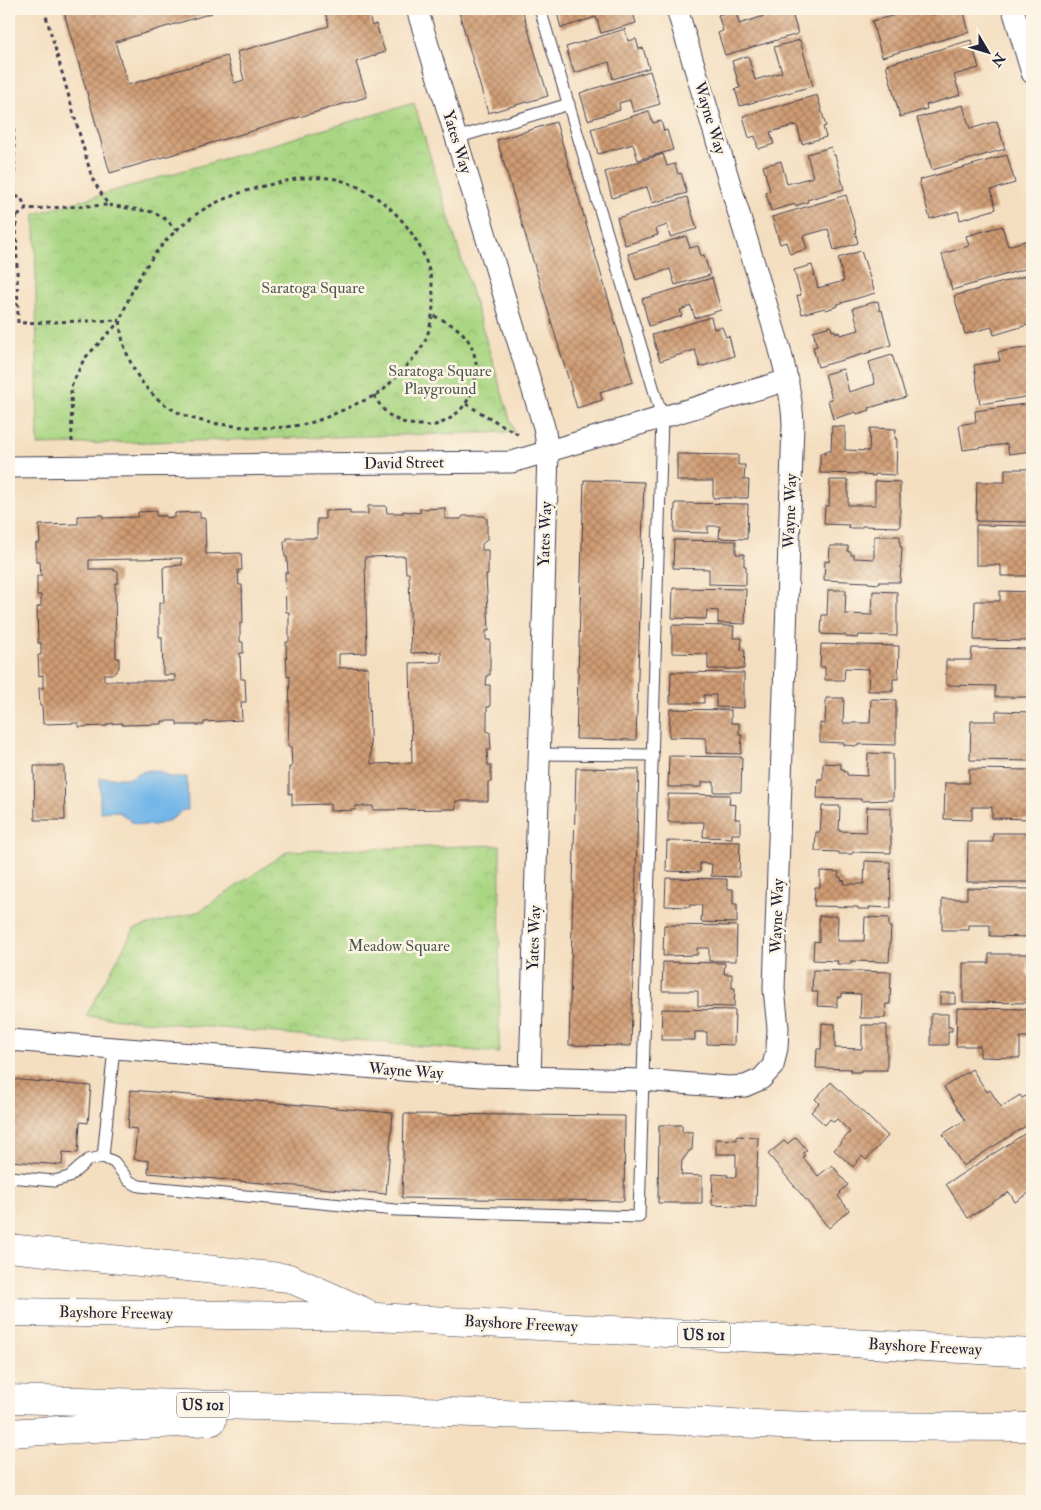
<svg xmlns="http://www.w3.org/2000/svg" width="1041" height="1510" font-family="'IM FELL Double Pica',serif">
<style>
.park{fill:url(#park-crowns);stroke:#667c5e}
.water{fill:#73b6e8;stroke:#4a6c92}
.building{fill:url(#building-cross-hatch);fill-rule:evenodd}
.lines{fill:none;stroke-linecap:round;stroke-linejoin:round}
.service-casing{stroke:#423e4f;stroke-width:13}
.minor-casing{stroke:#423e4f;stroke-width:23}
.motorway-casing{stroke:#423e4f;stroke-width:29}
.path{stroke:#423e4f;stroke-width:3;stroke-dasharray:4 4;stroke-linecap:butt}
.service{stroke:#fff;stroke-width:11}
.minor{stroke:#fff;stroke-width:21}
.motorway{stroke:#fff;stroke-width:28}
.labels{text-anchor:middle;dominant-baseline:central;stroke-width:5;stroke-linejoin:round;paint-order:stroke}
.shield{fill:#fcf5e5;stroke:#63616e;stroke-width:1}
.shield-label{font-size:15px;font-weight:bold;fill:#22223b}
.street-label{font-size:16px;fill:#22223b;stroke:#fcf5e5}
.park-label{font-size:16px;fill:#4a5850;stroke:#fcf5e5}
</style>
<defs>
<pattern id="park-crowns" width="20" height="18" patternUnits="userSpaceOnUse" patternTransform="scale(1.25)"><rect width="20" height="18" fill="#a9d682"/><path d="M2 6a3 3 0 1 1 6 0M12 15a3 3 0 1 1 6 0" fill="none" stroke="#91b771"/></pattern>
<pattern id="building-cross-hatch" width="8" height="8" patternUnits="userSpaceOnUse" patternTransform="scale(1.25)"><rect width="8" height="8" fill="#d09c73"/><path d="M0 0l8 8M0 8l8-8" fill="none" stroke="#a87f60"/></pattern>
</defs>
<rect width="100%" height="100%" fill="#fcf5e5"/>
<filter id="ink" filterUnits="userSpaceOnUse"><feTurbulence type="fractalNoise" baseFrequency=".02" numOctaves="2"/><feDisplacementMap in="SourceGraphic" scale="10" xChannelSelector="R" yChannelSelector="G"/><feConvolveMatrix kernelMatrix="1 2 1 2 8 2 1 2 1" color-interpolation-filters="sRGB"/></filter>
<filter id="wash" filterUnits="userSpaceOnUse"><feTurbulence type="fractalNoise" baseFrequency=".0096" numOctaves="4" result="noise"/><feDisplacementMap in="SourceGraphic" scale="20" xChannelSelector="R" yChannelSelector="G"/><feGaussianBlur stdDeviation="1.12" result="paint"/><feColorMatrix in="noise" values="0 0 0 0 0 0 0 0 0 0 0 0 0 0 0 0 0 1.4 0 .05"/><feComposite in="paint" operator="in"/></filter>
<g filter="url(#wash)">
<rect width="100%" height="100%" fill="#f4dec0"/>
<!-- park -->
<g class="park">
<path d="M414,103l100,329 -476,13 -3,-231z"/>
<path d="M500,845l-1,208 -413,-37 48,-87 66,-18 88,-60z"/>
</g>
<!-- water -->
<path class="water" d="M150,770l9,1 9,6h19l1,33h-5c-12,13 -33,20 -51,12 -5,-3 -8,-7 -13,-10 -4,-2 -14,0 -19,0v-34h31l7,-5z"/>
<g id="blocks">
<!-- building -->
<g class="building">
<path d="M63,9h148l1,4 -97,29 13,43 99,-29 7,27 10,-3 -7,-28 92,-26 -5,-17h43l5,17 4,-2 9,28 -29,10 11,35 -257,76z"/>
<path d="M458,9h64l26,87 -60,17z"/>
<path d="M556,9h76l4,14 -35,10 -5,-16 -35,11z"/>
<path d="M762,9h29l7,25 -73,21 -7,-22 5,-2 -5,-16 18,-5 3,14 25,-8z"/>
<path d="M897,9h33l2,6 23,-6h8l6,23 -87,25 -10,-36 27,-7z"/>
<path d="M625,29l3,12 8,-2 3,10 4,-1 6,20 -36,11 -4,-17 -35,11 -8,-26z"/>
<path d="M800,40l13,46 -73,20 -5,-17 5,-1 -8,-27 16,-5 7,24 27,-8 -8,-25z"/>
<path d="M971,40l8,28 -25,7 6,20 -34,10 1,4 -27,8 -14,-52z"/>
<path d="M650,71l10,33 -27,8 -3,-12 -11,3 1,7 -32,10 -8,-27z"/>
<path d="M817,95l9,31 -3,1 3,10 -24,7 -5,-19 -27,7 4,12 -16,5 -3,-13 -6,2 -6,-22z"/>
<path d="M963,105l7,24 27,-8 8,28 -73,21 -15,-52z"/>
<path d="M649,111l4,12 8,-2 3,10 3,-1 6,20 -35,10 -5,-16 -35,10 -7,-25z"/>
<path d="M556,122l77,260 -33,10 2,8 -25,8 -80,-268z"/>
<path d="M831,147l2,8h2l9,34 -37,11 1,2 -13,4v-2l-24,7 -5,-19 4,-1 -7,-25 18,-5 6,23 26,-7 -6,-23z"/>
<path d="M663,154l4,12 8,-2 3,10 3,-1 6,20 -35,10 -5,-16 -35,11 -7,-26z"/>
<path d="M1007,155l8,28 -24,7 5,19 -36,11 -2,-9 -28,8 -11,-39z"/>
<path d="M846,195l10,35 -1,1 3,12 -24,7 -6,-21 -25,7 4,13 -17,5 -4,-12 -6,2 -8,-27z"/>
<path d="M687,197l10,32 -27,8 -3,-12 -11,4 2,6 -33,10 -8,-27z"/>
<path d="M1002,226l6,20 24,-7v28l-80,23 -10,-36 27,-8 -3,-10z"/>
<path d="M686,236l4,12 8,-2 3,10 3,-1 6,20 -35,10 -5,-16 -34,11 -8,-26z"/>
<path d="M861,251l14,42 -37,11v2l-12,4 -1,-2 -23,6 -5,-18 4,-1 -7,-25 18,-5 6,23 26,-7 -6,-23z"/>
<path d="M1032,274v30l-6,2 5,18 -37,11 -2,-8 -27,7 -11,-38z"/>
<path d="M712,278l9,32 -26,8 -4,-12 -11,4 2,6 -33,10 -7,-27z"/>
<path d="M878,301l2,10 2,-1 9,35 -20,6v1l-53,15 -5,-20 4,-1 -4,-15 18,-5 1,5 3,-1 1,3 3,-1 1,3 19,-5 -6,-22z"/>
<path d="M711,317l3,12 8,-2 4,10 3,-1 5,20 -34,11 -5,-17 -35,11 -8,-26z"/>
<path d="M1032,347v49l-52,8 -6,-39 26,-4 -2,-9z"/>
<path d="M892,355l14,42 -37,11 1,2 -13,4 -1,-2 -23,7 -5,-19 4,-1 -7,-25 18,-5 6,23 26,-8 -6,-22z"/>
<path d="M1032,403v48l-23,3 -2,-10 -44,6 -4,-25 17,-3 -1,-11z"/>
<path d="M832,426l13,1v23l24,1 1,-23 26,1 -1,10h2l-1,36 -21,-1v2l-12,-1 1,-1 -44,-1v-20l5,1v-3h6z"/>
<path d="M677,454l61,1v10h7l-1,15h5l-1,18h-35v-17h-36z"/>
<path d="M1005,469h27v53l-56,-1 1,-39h28z"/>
<path d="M584,480l60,2 -8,258 -60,-1z"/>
<path d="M830,480h18v25h27v-24l25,1v45l-38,-1 -1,2h-13l1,-3 -25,-1 1,-18h4z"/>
<path d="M675,503l73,1 -1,35 -28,-1 1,-12h-12v7l-34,-1z"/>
<path d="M368,506h18l1,7h16v-2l17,2v-4l25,-1v11h16l2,-3h21l3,3v21l-5,4v6h6v25h-2l3,56h-3v9h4v35h-3l-1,10h4v22h-3v25h3l1,18h-4l1,15h3v17h-3v19h-32v8l-83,1v-4h-17l-1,4 -25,1v-7l-38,1v-12l-3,1v-27h3l-1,-20h-3l2,-71 -3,1 -1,-35h3v-30h-3l-1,-39h3l-1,-16h-2l-1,-16h3v-3h30v-19h8v-8l25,-1v4h18zM405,556l1,17h3l2,80 30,-1v10l-31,1 2,100 -41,1 -3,-97 -29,1v-14l28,-1 -2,-96z"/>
<path d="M156,511v5h10v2l9,-1v-4l25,-1v6h5l1,36 35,-1 1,17h-4l1,15h3l1,38h-3v19h3v11h-3l1,26h4l1,23h-5l1,18 -38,2v3h-27v-4h-15v3l-40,1v-2l-15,1v2l-28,1v-4l-36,1 -1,-18h-2l-1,-18h4v-13l-4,1 -1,-21h3v-12h-3l-1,-36 4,-1v-11h-4v-19h4l-1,-14h-4v-19h4l-1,-18 39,-1v-8l25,-1v3l35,-1v-5zM182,558v7l-16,1 -3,2 1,35h-5v34h3l1,38h12v6h-71v-7h10l5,-6v-10h-3l-1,-75h3v-12h-4v-2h-25v-9z"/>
<path d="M976,525l56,1v50h-31v-11h-25z"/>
<path d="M874,536h26v11h2l-2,35h-21v2l-11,-1v-1l-44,-2 1,-19 4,1 1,-16h18v6h3v3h3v3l20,1z"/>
<path d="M674,540l62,1v13h8v12h2v19l-37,-1v-15l-36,-1z"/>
<path d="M673,588l73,1 -1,35 -27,-1v-12l-11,-1 -1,9 -34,-1z"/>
<path d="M828,590h18l-1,24 27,1 1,-24 24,1v44l-38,-1 -1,3 -12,-1 -1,-2 -24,-1 1,-19h5z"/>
<path d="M1000,591l32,1v49l-58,-1 1,-39h25z"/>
<path d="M672,625l62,1 -1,12h9l-1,12 4,1 -1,18h-36v-15l-36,-1z"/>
<path d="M821,644l78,2 -1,33h-5v12h-25l1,-22 -24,-1 -1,12h-19v-13h-5z"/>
<path d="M972,648l60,1v48h-37v-11l-49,-1v-25h25z"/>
<path d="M671,672l73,1v35l-28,-1v-12h-12v8h-34z"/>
<path d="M826,698h18l-1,25h27l1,-24 25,1v45l-39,-1v2l-13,-1v-2l-24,-1v-19l5,1z"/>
<path d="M670,709l61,1v13h8v12h3l-1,19 -35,-1v-15l-37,-1z"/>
<path d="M996,711l36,1v49l-62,-1 1,-39h25z"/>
<path d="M868,753l25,1v46l-32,1v-2l-44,-1 1,-19h5v-16l18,1v5h3v3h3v3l20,1z"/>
<path d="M669,756l73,1 -1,35h-27v-10h-12v5h-34z"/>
<path d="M34,766h30l1,54h-30z"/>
<path d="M576,768l63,1 -8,277 -62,-1z"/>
<path d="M969,769l63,1v49l-40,-1v-11h-20v13l-28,-1 1,-36h24z"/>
<path d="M668,794l62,1 -1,9 7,1 -1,14h5v15h-8v4l-29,-1 1,-15h-36z"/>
<path d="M822,806h18l-1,25 27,1 1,-25 24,1v45l-38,-1 -1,2h-13v-2l-24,-1 1,-19h4z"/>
<path d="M993,833h39v49h-65l1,-40h25z"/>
<path d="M667,841l73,1 -1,35 -28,-1 1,-12 -12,-1v9l-34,-1z"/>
<path d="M865,861l25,1 1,46 -22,-1 1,2h-12v-2l-44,-1 1,-19h5v-16l19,1 -1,5h3v3l4,1 -1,3h20z"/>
<path d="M666,878l61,1v10h6v15h4v19l-36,-1 1,-17h-12v2l-25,-1z"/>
<path d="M967,888l65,1v31h-3l-1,17 -38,-1v-11h-21v5h-27v-31h25z"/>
<path d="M819,916h19l-1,25h27l1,-24 24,1v9h2l-2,35 -38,-1 -1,3h-13l1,-3 -25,-1 1,-19 5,1z"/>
<path d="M664,925l73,1 -1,35h-27v-13h-12v7l-34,1z"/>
<path d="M989,954h39l-1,21h5v28l-69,-1v-39h26z"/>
<path d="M663,962l62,1 -1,11h8v14h3l-1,19 -36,-1v-15h-36z"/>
<path d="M813,970l78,2 -1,32h-4l-1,14h-25l1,-24 -19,-1v4h-5v10l-20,-1 1,-14h-6z"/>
<rect x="940" y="993" width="15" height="11"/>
<path d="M957,1008l75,1v28h-12v21l-40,-1v-11h-24z"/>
<path d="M662,1009l73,1 -1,35 -27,-1v-12h-12v8h-34z"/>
<path d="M931,1014h17v13h4v4h-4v14h-17z"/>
<path d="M822,1023l13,1v24l27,1v-24h25v45h-26v2h-10v-3l-35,-1 1,-19h4z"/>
<path d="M972,1069l15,23 3,-2 11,17 19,-12 2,3 4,-2 6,10v16l-69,44 -20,-32 22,-14 -21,-33z"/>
<path d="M9,1079l82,7 -3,37 -8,-1 -2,31 -15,-1 -1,13 -53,-4z"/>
<path d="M831,1082l57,54 -22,24 -4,-4 -9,11 -19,-17 16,-18 -13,-13 -3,3 -4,-3 -5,6 -14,-13 8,-9 -4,-4z"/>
<path d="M131,1090l262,23 -7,81 -238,-21 1,-12 -15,-2 3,-30 -9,-1z"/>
<path d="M404,1114l221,2 -1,85 -222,-3z"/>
<path d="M659,1125h23v7h11l-1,18h-2l-8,11 -1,14 21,1v27h-44z"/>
<path d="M1032,1129v62l-17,11 -6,-10 -41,26 -22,-34z"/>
<path d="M737,1136l21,1 -2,70 -44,-2 1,-31 15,1 -1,2h9v-23h-20v-15l21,1z"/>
<path d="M796,1137l11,13 -4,3 2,3 -2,1 15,19 14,-11 16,20 -8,7 1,1 -3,3 11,14 -20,18 -61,-74 16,-13 3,3z"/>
</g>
</g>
</g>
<g filter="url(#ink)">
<use href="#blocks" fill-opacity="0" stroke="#423e4f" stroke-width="1"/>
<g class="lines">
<defs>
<g id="service">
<path d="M456,138l113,-34"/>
<path d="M539,754l114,1"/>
<path d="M103,1157l11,-109"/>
<path d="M9,1177l45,4 15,-4 19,-17 15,-3 11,5 15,19 10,5 257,24 243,7 23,-800 -122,-408"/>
</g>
<g id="minor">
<path d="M417,9l127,418 4,24 -18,626"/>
<path d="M1013,9l19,64"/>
<path d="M9,467l503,-5 276,-82"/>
<path d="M9,1040l472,36 162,4 86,7 16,-1 16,-7 12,-13 4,-18 1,-20 -4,-39 19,-565c-1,-27 -7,-52 -14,-78l-102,-337"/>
</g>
<g id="motorway">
<path d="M9,1248l280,30 76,34"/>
<path d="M9,1312l367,5 656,36"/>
<path d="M9,1399l388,11 412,16 223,1"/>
<path d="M9,1433l203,-12"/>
</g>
</defs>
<!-- service casing -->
<use href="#service" class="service-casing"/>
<!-- minor casing -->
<use href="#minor" class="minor-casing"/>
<!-- motorway casing -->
<use href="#motorway" class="motorway-casing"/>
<!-- path -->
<g class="path">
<path d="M11,9l4,187"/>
<path d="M44,9l48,169 16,27 45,7 14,8 9,10"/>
<path d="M301,178c11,0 25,-1 35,1 69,18 117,95 89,162 -5,11 -16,23 -25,31 -6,7 -12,14 -18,19 -8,6 -20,10 -28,14 -13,6 -28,13 -41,17 -33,9 -68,6 -101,1 -31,-5 -56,-20 -73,-45 -9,-14 -21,-42 -18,-59 1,-5 4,-11 6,-16 15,-37 40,-70 74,-92 31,-19 65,-26 100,-33z"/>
<path d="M9,200l2,-3h10l5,12"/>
<path d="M9,214l10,1 7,-6 82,-4"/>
<path d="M16,215l2,108 102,-3"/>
<path d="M374,395c4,7 8,14 14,19 8,7 21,11 32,11 4,0 11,2 15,0 27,-7 44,-35 41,-62 -2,-11 -4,-18 -11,-27 -8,-10 -22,-16 -33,-21"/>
<path d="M466,404l53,31"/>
<path d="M72,442l-1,-55 13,-28 36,-38"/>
</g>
<!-- service -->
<use href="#service" class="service"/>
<!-- minor -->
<use href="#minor" class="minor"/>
<!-- motorway -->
<use href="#motorway" class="motorway"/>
</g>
</g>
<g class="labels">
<!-- shield labels -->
<g class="shield">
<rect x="678" y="1322.5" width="52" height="25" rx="4"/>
<rect x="177" y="1392.5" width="52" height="25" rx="4"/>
</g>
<g class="shield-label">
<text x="704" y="1335">US 101</text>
<text x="203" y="1405">US 101</text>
</g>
<!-- street labels -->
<g class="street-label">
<text transform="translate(710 118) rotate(73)">Wayne Way</text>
<text transform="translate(457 142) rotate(73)">Yates Way</text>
<text transform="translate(404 463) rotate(-1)">David Street</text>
<text transform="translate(790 511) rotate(-88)">Wayne Way</text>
<text transform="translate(545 534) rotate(-88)">Yates Way</text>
<text transform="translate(777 916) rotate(-88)">Wayne Way</text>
<text transform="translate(534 938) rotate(-88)">Yates Way</text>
<text transform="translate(406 1071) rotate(4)">Wayne Way</text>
<text transform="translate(116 1313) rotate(1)">Bayshore Freeway</text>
<text transform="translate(521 1324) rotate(3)">Bayshore Freeway</text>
<text transform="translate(925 1347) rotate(3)">Bayshore Freeway</text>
</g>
<!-- park labels -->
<g class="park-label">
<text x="313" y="288">Saratoga Square</text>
<text x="440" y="371">Saratoga Square<tspan x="440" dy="18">Playground</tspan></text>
<text x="399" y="946">Meadow Square</text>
</g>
</g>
<!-- margin -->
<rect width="1041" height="1510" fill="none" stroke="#fcf5e5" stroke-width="30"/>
<!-- north arrow -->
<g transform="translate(988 52) rotate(128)" stroke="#fcf5e5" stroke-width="4" paint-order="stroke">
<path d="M0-4L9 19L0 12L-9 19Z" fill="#22223b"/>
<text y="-8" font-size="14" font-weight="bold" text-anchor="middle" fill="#22223b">N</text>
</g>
</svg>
